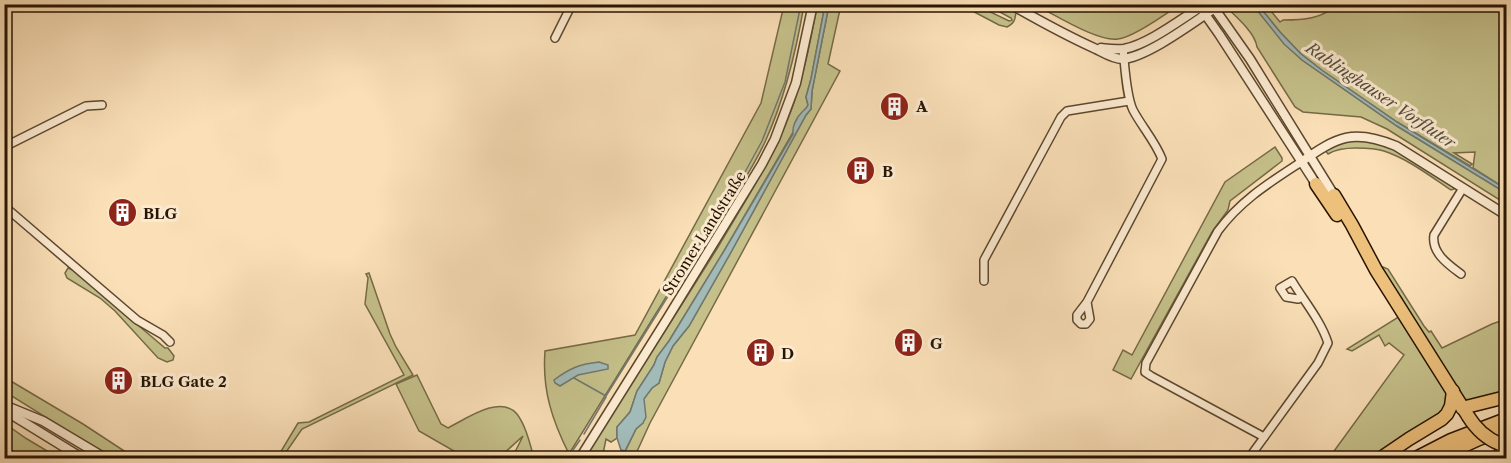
<svg xmlns="http://www.w3.org/2000/svg" width="1511" height="463" font-family="'Libre Caslon Text',serif">
<style>
.green{fill:#c5c08a;stroke:#766a46;stroke-width:1.5}
.water{fill:#a2bab8;stroke:#71786f;stroke-width:1.5}
.lines{fill:none;stroke-linecap:round;stroke-linejoin:round}
.stream{stroke:#71786f;stroke-width:1.5}
.minor-casing{stroke:#5c482e;stroke-width:10}
.tertiary-casing{stroke:#5c482e;stroke-width:11}
.motorway-casing{stroke:#281501;stroke-width:15}
.minor{stroke:#fcead0;stroke-width:7}
.tertiary{stroke:#fcead0;stroke-width:8}
.motorway{stroke:#edc07c;stroke-width:12}
.motorway-bridge-casing{stroke:#281501;stroke-width:15;stroke-linecap:butt}
.motorway-bridge{stroke:#edc07c;stroke-width:12}
.labels{text-anchor:middle;dominant-baseline:central;stroke-width:6;stroke-linejoin:round;paint-order:stroke}
.poi-label{font-size:15px;font-weight:bold;fill:#281501;stroke:#fcead0;text-anchor:start}
.street-label{font-size:15px;fill:#281501;stroke:#fcead0}
.water-label{font-size:16px;font-style:italic;fill:#534f41;stroke:#fcead0}
</style>
<rect width="100%" height="100%" fill="#fadfb7"/>
<filter id="stains"><feTurbulence type="fractalNoise" baseFrequency=".00333" numOctaves="4"/><feColorMatrix values="0 0 0 0 .2 0 0 0 0 .09 0 0 0 0 .02 0 0 0 .5 -.17"/></filter>
<radialGradient id="worn" r=".72"><stop offset=".6" stop-color="#630" stop-opacity="0"/><stop offset="1" stop-color="#630" stop-opacity=".3"/></radialGradient>
<!-- green -->
<g class="green">
<path d="M784,5h20c-8,47 -19,93 -39,137 -12,26 -28,49 -42,73l-5,-2 -149,241c-17,-34 -27,-64 -24,-103l90,-16 126,-232z"/>
<path d="M817,5h8l-14,74 -5,18 2,8 -2,5 -82,141 -55,90 -12,16 -3,8 -17,26 -7,21 -13,15v11l-6,4 -5,-3 -3,15h-3l-7,4h-10c45,-70 91,-140 135,-211 26,-44 55,-88 73,-136 13,-35 20,-71 26,-106z"/>
<path d="M829,5h12l-13,59 12,7 -190,352 -16,35h-12l14,-29 7,-6v-24l9,-11 7,-5 6,-21 8,-16 16,-20 41,-72 76,-139 5,-6 1,-18z"/>
<path d="M961,5h15l33,16 3,-1 -1,-2 -24,-13h14l15,7c-1,9 -2,11 -9,15l-8,-2z"/>
<path d="M1035,5l144,-1v1c-13,9 -46,33 -61,34 -21,3 -64,-25 -83,-34z"/>
<path d="M1224,5h29l31,38 18,17 95,66 109,67v11l-119,-75 -26,-12 -58,-5 -8,-5 -38,-60c-2,-15 -23,-32 -33,-42z"/>
<path d="M1258,5h8l14,17 3,-2c20,0 39,-1 53,-15h170v184l-33,-21 2,-16 -21,1 18,11 -2,2 -73,-44 -74,-51 -22,-17 -21,-22z"/>
<path d="M1353,140l20,1 23,9 57,36 1,3 -3,1c-21,-14 -43,-31 -67,-39 -9,-3 -19,-3 -28,-3 -10,0 -20,1 -28,6l-3,-4 3,-2z"/>
<path d="M1275,147l7,11v3l-52,40 -2,9 -16,22 -81,147 -18,-9 10,-20 9,5 93,-173z"/>
<path d="M1383,267l5,2 36,57 5,6 2,-1 11,17 50,-24 14,-5v73l-36,10 -9,-6 -79,-126z"/>
<path d="M68,268l5,2 92,78h3l6,8 -1,4 -6,2 -9,-4 -43,-47 -15,-13 -33,-20 -2,-5z"/>
<path d="M369,273l21,61 6,13 17,28 -111,54 -20,29h-5l21,-35 11,-1 95,-47 -39,-71 3,-26 -2,-4z"/>
<path d="M1400,316l48,79 -3,17 -69,46h-47l75,-103 -15,-12 -4,3 -6,-11 -27,16 -5,-2z"/>
<path d="M417,375l24,49 7,4c18,-9 52,-34 69,-14 9,12 13,30 17,44h-22l11,-22 -22,20 -1,2h-34l-47,-27 -23,-47z"/>
<path d="M4,377l79,47 52,34h-24l-99,-62 -7,4z"/>
<path d="M4,423l23,16 32,19h-45l-9,-5z"/>
</g>
<!-- water -->
<g class="water">
<path d="M825,5h4l-17,86 -1,18 -5,6 -76,139 -41,72 -16,20 -8,16 -6,21 -7,5 -8,11 2,18 -3,6 -7,6 -11,22 -4,-1 -4,-12v-11l13,-15 7,-21 17,-26 3,-8 12,-16 55,-90 69,-117c-1,-7 3,-16 9,-22 2,-2 5,-4 6,-7l-2,-8 5,-18z"/>
<path d="M1253,5h5l22,27 21,22 22,17 74,51 109,67v4l-109,-67 -95,-66 -18,-16z"/>
<path d="M599,362l9,3v4l-30,6 -18,11 -5,-3 -1,-3c16,-12 26,-16 45,-18z"/>
</g>
<g class="lines">
<!-- stream -->
<g class="stream">
<path d="M1503,375l3,-1"/>
<path d="M574,378l32,18 138,-222 18,-33 23,-59 16,-78"/>
<path d="M584,434l22,-37"/>
<path d="M4,446l21,12"/>
<path d="M573,450l7,-10"/>
</g>
<defs>
<g id="minor">
<path d="M555,38l17,-34"/>
<path d="M4,147l82,-41 16,-1"/>
<path d="M4,206l133,114 26,15 7,7"/>
<path d="M1461,274c-12,-9 -30,-21 -27,-39l29,-47"/>
<path d="M984,281v-21l77,-143 6,-6 62,-10"/>
<path d="M1087,302l3,17 -4,5h-5l-4,-4v-5l10,-13 75,-143c-7,-18 -20,-32 -29,-49 -7,-15 -8,-44 -10,-61"/>
<path d="M1264,437l-113,-61 -6,-4 1,-9 72,-132c23,-31 51,-48 83,-69"/>
<path d="M1249,458l69,-95 10,-20c-7,-22 -24,-42 -36,-62l-12,7 6,9 12,2 4,-2"/>
</g>
<g id="tertiary">
<path d="M1010,4c28,16 57,32 86,45 8,4 17,10 26,10 24,-1 72,-37 93,-51"/>
<path d="M1212,5l38,54 84,136"/>
<path d="M1200,7l19,27 97,150"/>
<path d="M1101,48c8,1 15,2 23,1 25,-5 57,-30 78,-43"/>
<path d="M1301,162c36,-25 52,-34 95,-16l110,69"/>
<path d="M4,405l39,16 62,37"/>
<path d="M4,410l78,48"/>
<path d="M580,458l87,-139 95,-155 13,-25 21,-56 17,-79"/>
</g>
<g id="motorway">
<path d="M1316,184l21,31"/>
<path d="M1334,195l18,30 24,45 92,146"/>
<path d="M1462,408l44,-11"/>
<path d="M1381,458l28,-19 33,-20 5,-5 4,-8 2,-15"/>
<path d="M1416,458l35,-18 55,-21"/>
<path d="M1437,458l42,-19 27,-9"/>
<path d="M1498,458l7,-13"/>
</g>
</defs>
<!-- minor casing -->
<use href="#minor" class="minor-casing"/>
<!-- tertiary casing -->
<use href="#tertiary" class="tertiary-casing"/>
<!-- motorway casing -->
<use href="#motorway" class="motorway-casing"/>
<!-- minor -->
<use href="#minor" class="minor"/>
<!-- tertiary -->
<use href="#tertiary" class="tertiary"/>
<!-- motorway -->
<use href="#motorway" class="motorway"/>
<defs>
<path id="motorway-bridge" d="M1468,416c8,13 17,22 32,28"/>
</defs>
<!-- motorway-bridge casing -->
<use href="#motorway-bridge" class="motorway-bridge-casing"/>
<!-- motorway-bridge -->
<use href="#motorway-bridge" class="motorway-bridge"/>
</g>
<!-- icons -->
<defs>
<symbol id="building-disc" viewBox="-11 -11 22 22"><circle r="9.5" fill="#8f2418" stroke="#fcead0"/><path d="M-4-6H4V6H1V3H-1V6H-4ZM-2.5-4.3h1.7v1.8h-1.7ZM.8-4.3h1.7v1.8H.8ZM-2.5-1h1.7V.8h-1.7ZM.8-1h1.7V.8H.8Z" fill="#fff"/></symbol>
</defs>
<g fill-rule="evenodd">
<use href="#building-disc" x="878" y="90" width="33" height="33"/>
<use href="#building-disc" x="844" y="154" width="33" height="33"/>
<use href="#building-disc" x="106" y="196" width="33" height="33"/>
<use href="#building-disc" x="892" y="326" width="33" height="33"/>
<use href="#building-disc" x="744" y="336" width="33" height="33"/>
<use href="#building-disc" x="102" y="364" width="33" height="33"/>
</g>
<g class="labels">
<!-- poi labels -->
<g class="poi-label">
<text x="916" y="106">A</text>
<text x="882" y="171">B</text>
<text x="143" y="213">BLG</text>
<text x="930" y="343">G</text>
<text x="781" y="353">D</text>
<text x="140" y="381">BLG Gate 2</text>
</g>
<!-- street labels -->
<g class="street-label">
<text transform="translate(704 233) rotate(-58)">Stromer Landstraße</text>
</g>
<!-- water labels -->
<g class="water-label">
<text transform="translate(1381 95) rotate(34)">Rablinghauser Vorfluter</text>
</g>
</g>
<!-- margin -->
<rect width="1511" height="463" fill="none" stroke="#fadfb7" stroke-width="24"/>
<rect x="6" y="6" width="1499" height="451" fill="none" stroke="#281501" stroke-width="3"/>
<rect x="12" y="12" width="1487" height="439" fill="none" stroke="#281501" stroke-width="1.5"/>
<rect width="100%" height="100%" filter="url(#stains)"/>
<rect width="100%" height="100%" fill="url(#worn)"/>
</svg>
